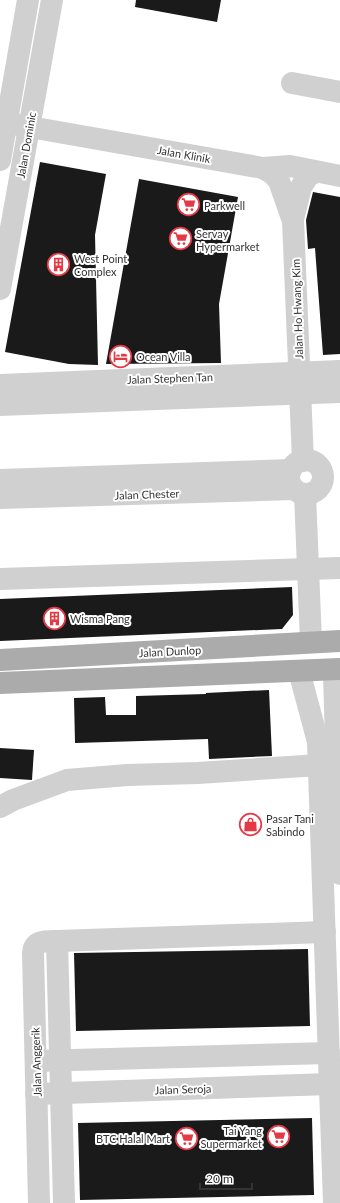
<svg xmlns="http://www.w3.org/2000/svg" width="340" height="1203" font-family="Lato,sans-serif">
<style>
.building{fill:#1a1a1a}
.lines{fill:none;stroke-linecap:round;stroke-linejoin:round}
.minor{stroke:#d0d0d0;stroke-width:22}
.major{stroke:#ababab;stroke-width:22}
.labels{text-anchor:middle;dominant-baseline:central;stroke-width:4;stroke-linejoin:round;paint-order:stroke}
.street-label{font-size:11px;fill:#333;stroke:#fff}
.poi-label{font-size:11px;fill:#333;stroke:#fff;text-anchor:start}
</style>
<rect width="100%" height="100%" fill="#fff"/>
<!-- building -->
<g class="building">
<path d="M136,0h85l-4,22 -82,-15z"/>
<path d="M40,162l66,12 -11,61 3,130 -29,-1 -64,-12z"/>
<path d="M139,179l99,18 -19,107 2,59 -115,1z"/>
<path d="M313,192l27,5v157l-17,1 -8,-107 -7,1 -2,-29z"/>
<path d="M292,587l1,28 -11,14 -282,12v-42z"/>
<path d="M269,690l3,66 -63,3 -1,-20 -133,4 -1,-45 31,-1 1,18h30v-19l70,-2v-1z"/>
<path d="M0,748l34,2 -2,30 -32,-2z"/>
<path d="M308,949l2,77 -234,5 -2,-78z"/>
<path d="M312,1118l2,77 -234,5 -2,-77z"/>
</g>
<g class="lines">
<!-- minor -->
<g class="minor">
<path d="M292,83l48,9"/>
<path d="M7,123l256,45 27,-2 50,10"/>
<path d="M0,160l28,-160"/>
<path d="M263,168l10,6 6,7 14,40 10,240"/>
<path d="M293,219l8,-32 8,-12 8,-3"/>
<path d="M0,289l52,-289"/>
<path d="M0,385l340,-14"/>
<path d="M0,405l340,-13"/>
<circle cx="306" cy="477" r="17"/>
<path d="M0,480l291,-10"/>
<path d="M305,494l6,148"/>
<path d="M0,498l294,-9"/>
<path d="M0,579l340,-11"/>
<path d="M332,670l2,4 6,200"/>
<path d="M299,671l19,71 16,461"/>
<path d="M0,807l13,-7 54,-20 60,-5 71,-2 121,-8"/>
<path d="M57,941l7,262"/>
<path d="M36,1061l293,-8"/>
<path d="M36,1094l294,-10"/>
<path d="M39,1203l-6,-250c1,-13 13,-12 24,-12l268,-9"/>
</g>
<!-- major -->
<g class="major">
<path d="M0,660l340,-19"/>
<path d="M0,683l340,-14"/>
</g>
</g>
<!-- icons -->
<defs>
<symbol id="supermarket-ring" viewBox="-11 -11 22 22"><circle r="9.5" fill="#fff" stroke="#e63946" stroke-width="1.5"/><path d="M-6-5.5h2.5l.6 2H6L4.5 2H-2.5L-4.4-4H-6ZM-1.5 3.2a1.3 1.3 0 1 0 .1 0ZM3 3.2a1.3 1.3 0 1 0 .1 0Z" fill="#e63946"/></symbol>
<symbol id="building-ring" viewBox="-11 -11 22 22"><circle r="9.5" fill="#fff" stroke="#e63946" stroke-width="1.5"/><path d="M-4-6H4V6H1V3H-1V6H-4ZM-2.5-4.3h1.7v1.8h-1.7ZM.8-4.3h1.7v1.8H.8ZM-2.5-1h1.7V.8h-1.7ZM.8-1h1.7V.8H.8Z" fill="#e63946"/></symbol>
<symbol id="hotel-ring" viewBox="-11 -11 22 22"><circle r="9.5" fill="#fff" stroke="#e63946" stroke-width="1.5"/><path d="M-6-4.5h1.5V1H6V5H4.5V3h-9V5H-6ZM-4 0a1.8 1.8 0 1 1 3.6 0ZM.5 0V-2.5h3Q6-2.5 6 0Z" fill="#e63946"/></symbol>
<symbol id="shop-ring" viewBox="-11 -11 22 22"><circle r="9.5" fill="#fff" stroke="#e63946" stroke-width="1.5"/><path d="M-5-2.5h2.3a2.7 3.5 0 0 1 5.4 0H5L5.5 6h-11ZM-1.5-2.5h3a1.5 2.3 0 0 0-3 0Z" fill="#e63946"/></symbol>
</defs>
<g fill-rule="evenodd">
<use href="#supermarket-ring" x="176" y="192" width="25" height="25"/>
<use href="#supermarket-ring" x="168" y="226" width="25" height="25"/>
<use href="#building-ring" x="46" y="252" width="25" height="25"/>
<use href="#hotel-ring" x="108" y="344" width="25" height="25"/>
<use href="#building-ring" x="42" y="606" width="25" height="25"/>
<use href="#shop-ring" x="238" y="812" width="25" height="25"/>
<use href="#supermarket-ring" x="266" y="1124" width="25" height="25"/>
<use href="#supermarket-ring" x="174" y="1126" width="25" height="25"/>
</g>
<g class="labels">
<!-- street labels -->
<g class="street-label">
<text transform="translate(26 145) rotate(-80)">Jalan Dominic</text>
<text transform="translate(184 154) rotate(10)">Jalan Klinik</text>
<text transform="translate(297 309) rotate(-92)">Jalan Ho Hwang Kim</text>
<text transform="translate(170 378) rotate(-2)">Jalan Stephen Tan</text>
<text transform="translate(147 494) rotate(-2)">Jalan Chester</text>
<text transform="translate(170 651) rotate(-3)">Jalan Dunlop</text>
<text transform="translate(36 1062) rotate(-92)">Jalan Anggerik</text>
<text transform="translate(183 1089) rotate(-2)">Jalan Seroja</text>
</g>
<!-- poi labels -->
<g class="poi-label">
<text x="204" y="205">Parkwell</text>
<text x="196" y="233">Servay<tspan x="196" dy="13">Hypermarket</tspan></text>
<text x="74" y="258">West Point<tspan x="74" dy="13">Complex</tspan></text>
<text x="136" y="356">Ocean Villa</text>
<text x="70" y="618">Wisma Pang</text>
<text x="266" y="818">Pasar Tani<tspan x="266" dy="13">Sabindo</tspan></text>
<text x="262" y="1130" text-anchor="end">Tai Yang<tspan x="262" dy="13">Supermarket</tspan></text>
<text x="170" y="1138" text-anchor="end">BTC Halal Mart</text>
</g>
</g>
<!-- scale -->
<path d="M200 1183v6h52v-6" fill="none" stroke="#333333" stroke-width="2"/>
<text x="206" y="1183" font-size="12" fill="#333333" stroke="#ffffff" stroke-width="3" paint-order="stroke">20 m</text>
</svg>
